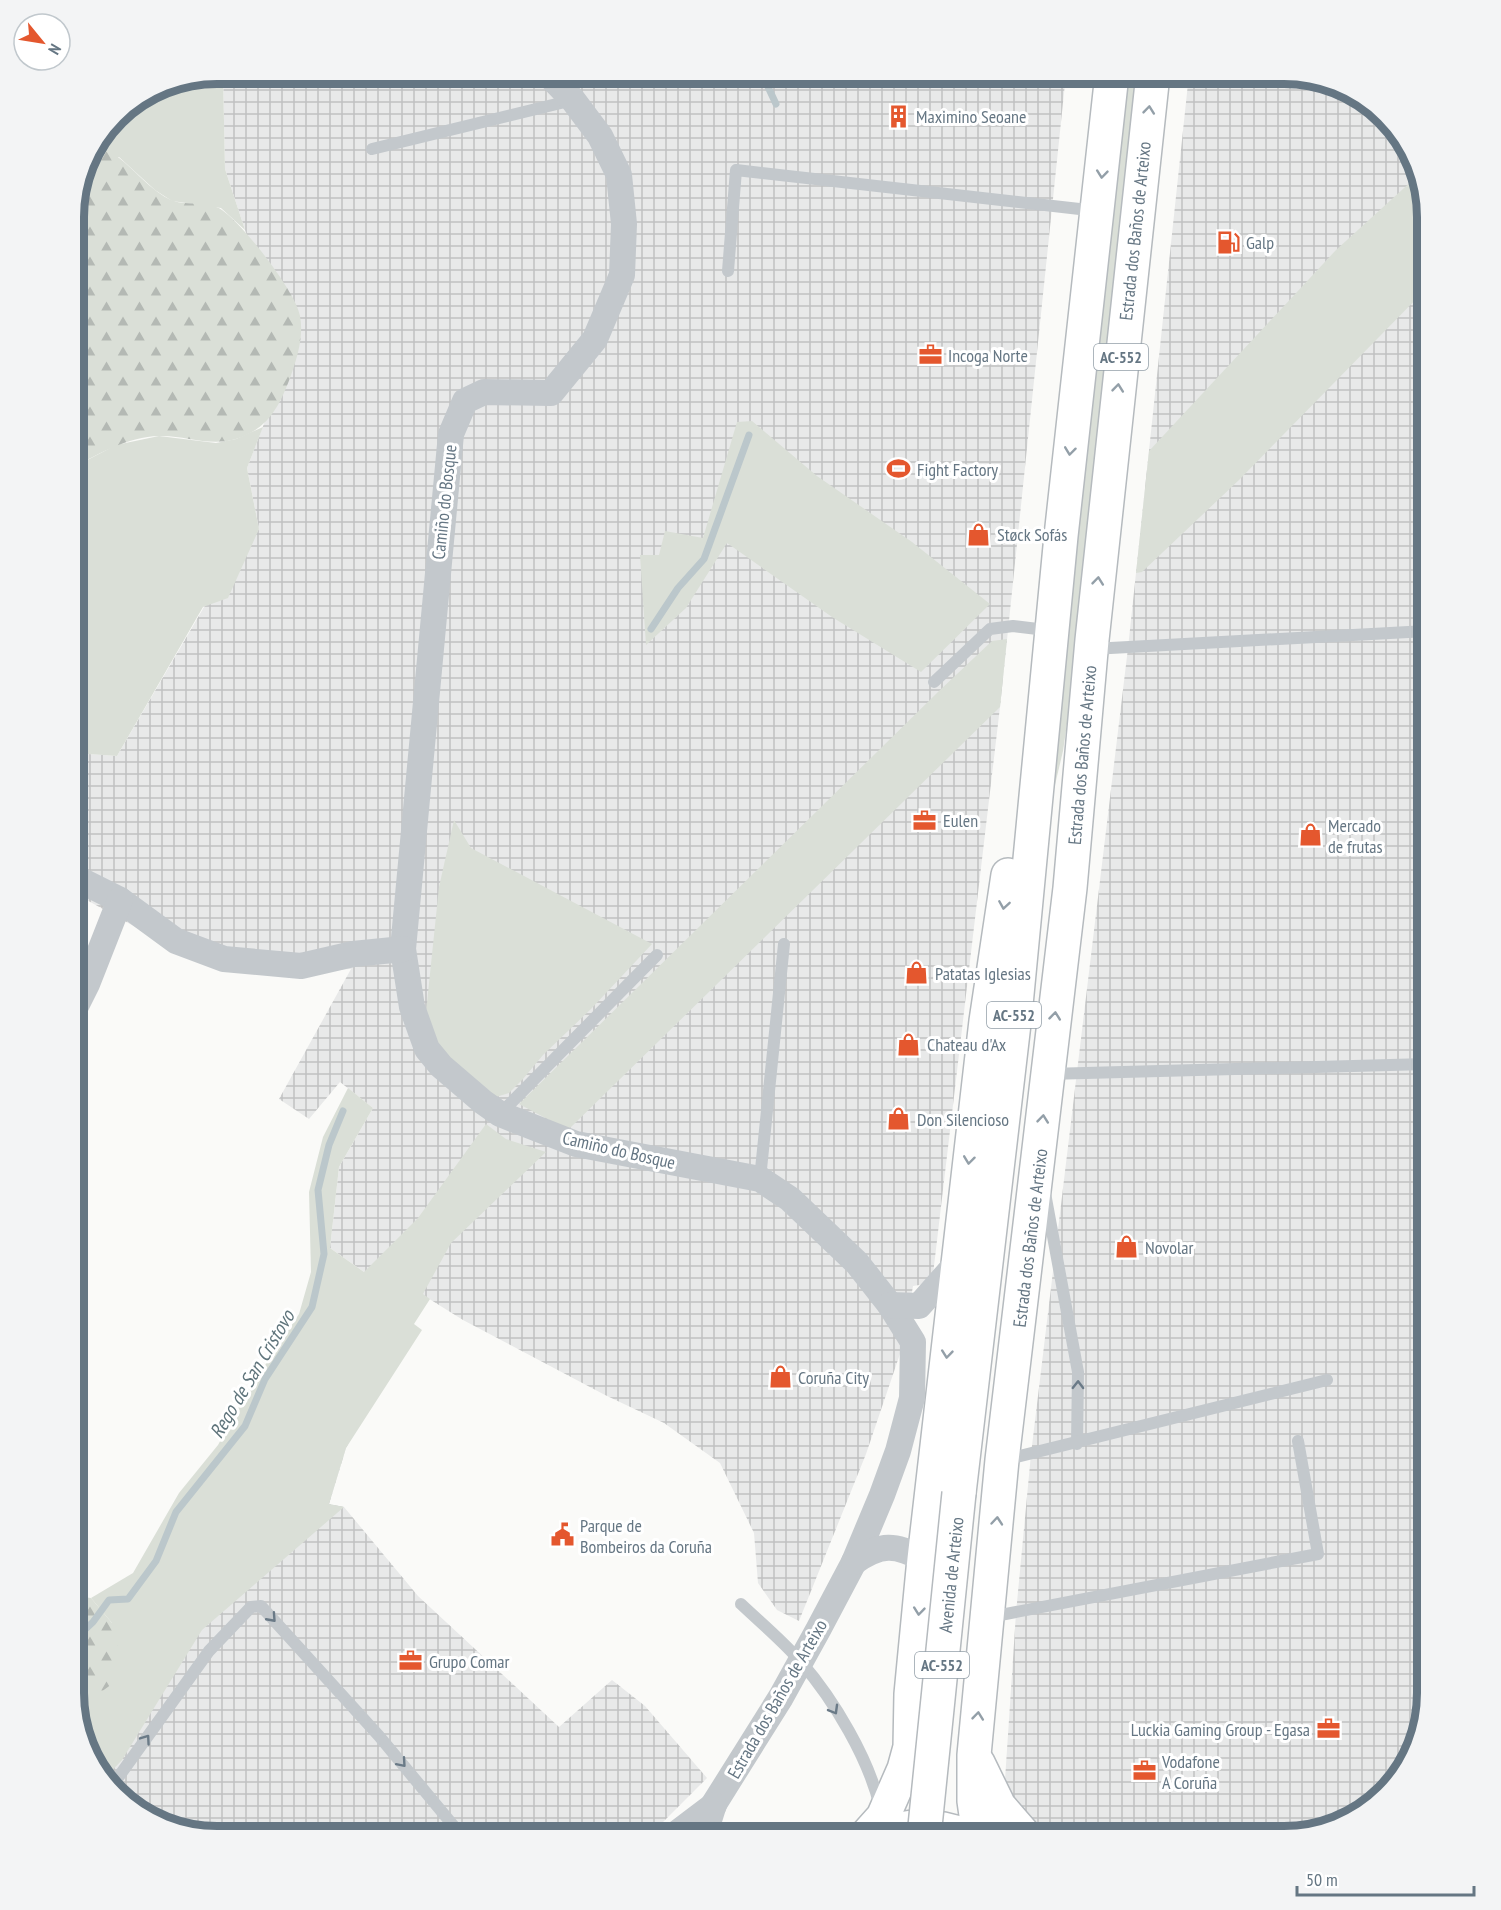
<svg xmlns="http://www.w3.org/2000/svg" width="1501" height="1910" font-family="'PT Sans Narrow',sans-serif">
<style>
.industrial{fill:url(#industrial-grid)}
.grass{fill:#dadfd7}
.forest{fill:url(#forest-firs)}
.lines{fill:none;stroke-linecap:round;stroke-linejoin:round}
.stream{stroke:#bbc7cb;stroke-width:7}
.primary-casing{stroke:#b5babe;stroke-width:36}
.lane{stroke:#c3c8cc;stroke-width:12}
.street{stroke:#c3c8cc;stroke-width:26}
.primary{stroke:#fff;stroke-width:33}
.primary-bridge-casing{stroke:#b5babe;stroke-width:36;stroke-linecap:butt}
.primary-bridge{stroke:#fff;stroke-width:33}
.oneway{stroke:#939fa8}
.oneway2{stroke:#6a7a87}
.labels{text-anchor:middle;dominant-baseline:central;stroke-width:6;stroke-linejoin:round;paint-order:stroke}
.shield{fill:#fff;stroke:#939fa8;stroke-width:1.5}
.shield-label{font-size:16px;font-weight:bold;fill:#657683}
.poi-label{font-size:18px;fill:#657683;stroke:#fff;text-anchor:start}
.street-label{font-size:18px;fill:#657683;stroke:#fff}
.water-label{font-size:20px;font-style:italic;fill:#60757c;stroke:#fff}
.rim{fill:none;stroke:#657683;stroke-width:8}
</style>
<defs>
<pattern id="industrial-grid" width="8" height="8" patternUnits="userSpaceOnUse" patternTransform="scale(1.5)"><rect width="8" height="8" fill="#e8e9e9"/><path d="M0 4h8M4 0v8" fill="none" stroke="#c0c1c2"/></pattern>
<pattern id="forest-firs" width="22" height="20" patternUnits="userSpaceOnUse" patternTransform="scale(1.5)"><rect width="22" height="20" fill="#dadfd7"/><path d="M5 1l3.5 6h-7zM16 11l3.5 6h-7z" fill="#b4b9b4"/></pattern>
</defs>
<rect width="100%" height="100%" fill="#fafaf8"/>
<!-- industrial -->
<g class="industrial">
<path d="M223,74h843l-66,633 -68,576 -19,3 -10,59 -37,109 -67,167 -22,-11 -19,-27 -4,-50 -34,-70 -56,-40 -59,-28 -142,-75 -40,-25 -77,153 -17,56 15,3 74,89 141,131 53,-47 33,26 62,72 -46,46 -23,12h-346l-100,-6 -46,-13 -48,-45 -19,-62 285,-438 -34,-24 9,-81 34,-59 -33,-26 -31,37 -30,-20 72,-130 -86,5 -117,-40 -74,-41v-140l43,3 87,-149 55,-78 -12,-61 41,-107 -63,-192z"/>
<path d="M1189,74h104l63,19 47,45 24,79v1476l-19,71 -45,48 -79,24h-253l-18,-34 -8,-22 11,-167 15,-159 97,-806z"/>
</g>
<!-- grass -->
<g class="grass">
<path d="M223,74l2,95 20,61 -24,-22 -49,-7 -17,-11 -36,-33 -33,4 2,-7 34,-45 41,-25z"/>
<path d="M1126,74h15l-70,622 -8,55 -13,55 11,-166z"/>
<path d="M1415,178l12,39v71l-188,192 -97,92 -6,1 13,-122 187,-201z"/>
<path d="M752,421l65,55 95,66 78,62 -69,68 -89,-55 -105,-74 -41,65 -40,37 -6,-90h19l6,-24 38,7 34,-116z"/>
<path d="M263,427l-16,41 12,61 -31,69 -25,9 -86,149 -43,-3v-286l42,-22 43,-9 57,7 20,-4z"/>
<path d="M1007,639l-7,68 -432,423 -49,-26 421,-414 52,-49z"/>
<path d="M454,820l17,28 181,96 -61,65 -48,46 -20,24 -14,14 -13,4 -45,-33 -26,-42 14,-135z"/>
<path d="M348,1088l25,20 -34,59 -9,81 34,24 54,-54 68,-94 20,15 40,13 -95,91 -28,51 7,5 -16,25 8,6 -76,118 -17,56 15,3 -142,123 -80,130 -18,19 -6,-7 -23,-75 16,-5 21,-69 -21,-25 42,-25 46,-80 39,-48 28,-51 53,-80 12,-42 -2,-80 14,-55z"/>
</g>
<!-- forest -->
<g class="forest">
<path d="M109,151c22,13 37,36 60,48 15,8 39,1 53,11 21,14 74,82 78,106 4,20 -3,43 -10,62 -11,29 -22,51 -54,61 -27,8 -51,-4 -77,-3 -31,1 -59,17 -85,31v-259l12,-47 13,-8z"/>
<path d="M75,1596l16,2 21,25 10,39 -10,22 -11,8 -26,5z"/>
</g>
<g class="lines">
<!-- stream -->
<g class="stream">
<path d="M762,74l14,30"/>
<path d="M651,629l27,-41 26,-29 45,-124"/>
<path d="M77,1637l16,-15 16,-22 19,-1 28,-38 20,-49 69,-86 20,-47 47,-72 12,-53 -6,-64 11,-45 14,-34"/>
</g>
<defs>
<g id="primary">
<path d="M959,1493l56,-478 46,-479 51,-462"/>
<path d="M978,1763l21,43 26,30"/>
<path d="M866,1836l17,-19 21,-48 6,-22 1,-53 13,-135 62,-538 22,-146"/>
<path d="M878,1836c29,-13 60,-11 89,0"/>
<path d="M979,1836l-5,-35v-46l28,-295 68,-572 22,-248 61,-566"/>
</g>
</defs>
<!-- primary casing -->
<use href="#primary" class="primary-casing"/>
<!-- lane -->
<g class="lane">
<path d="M372,149l201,-49"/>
<path d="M728,271l8,-101 361,41"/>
<path d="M1092,649l335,-18"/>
<path d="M934,682l56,-53 23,-3 33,4"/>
<path d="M1048,1074l379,-10"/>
<path d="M500,1114l157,-159"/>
<path d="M760,1179l24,-235"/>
<path d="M1045,1193l33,179 -1,72"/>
<path d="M1004,1460l323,-80"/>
<path d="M741,1604c20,19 42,37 60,58 33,38 68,97 79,145"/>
<path d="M990,1617l328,-63 -20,-113"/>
<path d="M112,1786l97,-135 42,-44 10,-1 118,130 83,100"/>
</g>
<!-- street -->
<g class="street">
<path d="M548,74l25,26 27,36 19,39 5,49 -2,51 -27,64 -44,54 -67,-1 -19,9 -14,33 -48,515 9,58 15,42 14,17 42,36 17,12 76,30 184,35 30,20 67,64 33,42 23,37 -1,56 -14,53 -16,44 -28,67 -36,68 -37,67 -67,107 -10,32"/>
<path d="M74,877l46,23 56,41 48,18 77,7 52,-12 50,-5"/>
<path d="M74,1010l13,-26 33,-84"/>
<path d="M890,1305l29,1 38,-43"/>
<path d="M854,1562c27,-19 41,-18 70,-3"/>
<path d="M673,1836l41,-31"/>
</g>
<!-- primary -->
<use href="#primary" class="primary"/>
<defs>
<path id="primary-bridge" d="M924,1836l35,-343"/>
</defs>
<!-- primary-bridge casing -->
<use href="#primary-bridge" class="primary-bridge-casing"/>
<!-- primary-bridge -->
<use href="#primary-bridge" class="primary-bridge"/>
</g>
<!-- one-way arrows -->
<defs><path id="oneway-chevron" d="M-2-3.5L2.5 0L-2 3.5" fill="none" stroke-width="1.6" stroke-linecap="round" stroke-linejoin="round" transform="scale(1.5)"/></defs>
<g class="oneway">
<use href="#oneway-chevron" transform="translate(1149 110) rotate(-84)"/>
<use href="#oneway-chevron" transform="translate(1102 174) rotate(96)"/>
<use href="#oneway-chevron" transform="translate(1118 388) rotate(-84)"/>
<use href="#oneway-chevron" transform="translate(1070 451) rotate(97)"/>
<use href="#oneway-chevron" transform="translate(1098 581) rotate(-84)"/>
<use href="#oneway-chevron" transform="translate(1004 905) rotate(99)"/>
<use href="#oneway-chevron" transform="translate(1055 1016) rotate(-84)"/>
<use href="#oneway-chevron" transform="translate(1043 1119) rotate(-84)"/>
<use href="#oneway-chevron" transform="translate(969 1160) rotate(97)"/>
<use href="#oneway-chevron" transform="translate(947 1354) rotate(96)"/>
<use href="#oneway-chevron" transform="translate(997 1521) rotate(-85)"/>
<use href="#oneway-chevron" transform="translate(919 1611) rotate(96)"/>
<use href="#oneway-chevron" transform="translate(978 1716) rotate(-84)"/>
</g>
<g class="oneway2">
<use href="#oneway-chevron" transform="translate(1078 1385) rotate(-89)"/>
<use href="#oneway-chevron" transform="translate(272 1618) rotate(48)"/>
<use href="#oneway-chevron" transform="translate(834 1710) rotate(60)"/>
<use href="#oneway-chevron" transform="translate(146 1739) rotate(-55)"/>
<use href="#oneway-chevron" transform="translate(402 1763) rotate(49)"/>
</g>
<!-- icons -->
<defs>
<symbol id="building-bare" viewBox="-9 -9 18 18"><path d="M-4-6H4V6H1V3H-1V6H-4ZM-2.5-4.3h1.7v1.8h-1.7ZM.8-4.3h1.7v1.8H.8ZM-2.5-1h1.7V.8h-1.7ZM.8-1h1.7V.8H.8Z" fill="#e4572e" stroke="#fff" stroke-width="2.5" paint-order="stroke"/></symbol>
<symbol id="fuel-bare" viewBox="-9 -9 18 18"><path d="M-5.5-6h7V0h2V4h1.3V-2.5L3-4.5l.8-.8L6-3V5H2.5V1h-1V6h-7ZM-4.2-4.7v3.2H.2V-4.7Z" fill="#e4572e" stroke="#fff" stroke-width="2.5" paint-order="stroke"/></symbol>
<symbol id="office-bare" viewBox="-9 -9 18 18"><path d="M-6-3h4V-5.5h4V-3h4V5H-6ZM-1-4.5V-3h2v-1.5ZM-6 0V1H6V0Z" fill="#e4572e" stroke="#fff" stroke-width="2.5" paint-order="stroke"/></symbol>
<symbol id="stadium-bare" viewBox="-9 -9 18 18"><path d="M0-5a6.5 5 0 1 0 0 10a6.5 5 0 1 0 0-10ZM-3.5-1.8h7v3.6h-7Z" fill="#e4572e" stroke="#fff" stroke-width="2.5" paint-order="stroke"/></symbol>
<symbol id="shop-bare" viewBox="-9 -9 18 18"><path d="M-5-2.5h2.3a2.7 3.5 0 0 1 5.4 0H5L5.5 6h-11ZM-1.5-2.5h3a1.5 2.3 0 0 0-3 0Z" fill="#e4572e" stroke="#fff" stroke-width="2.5" paint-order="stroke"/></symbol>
<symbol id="civic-bare" viewBox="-9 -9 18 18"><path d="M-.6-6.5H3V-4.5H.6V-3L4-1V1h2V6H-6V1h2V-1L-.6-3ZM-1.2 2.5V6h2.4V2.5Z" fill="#e4572e" stroke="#fff" stroke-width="2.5" paint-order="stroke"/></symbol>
</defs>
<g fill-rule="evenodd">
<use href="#building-bare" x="882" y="100" width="33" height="33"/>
<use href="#fuel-bare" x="1212" y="226" width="33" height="33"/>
<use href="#office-bare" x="914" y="338" width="33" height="33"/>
<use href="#stadium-bare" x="882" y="452" width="33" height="33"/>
<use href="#shop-bare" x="962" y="518" width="33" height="33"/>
<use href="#office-bare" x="908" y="804" width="33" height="33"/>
<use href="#shop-bare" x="1294" y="818" width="33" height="33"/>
<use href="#shop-bare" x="900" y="956" width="33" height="33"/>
<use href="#shop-bare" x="892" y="1028" width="33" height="33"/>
<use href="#shop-bare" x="882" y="1102" width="33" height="33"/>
<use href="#shop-bare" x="1110" y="1230" width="33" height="33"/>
<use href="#shop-bare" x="764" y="1360" width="33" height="33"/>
<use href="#civic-bare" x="546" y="1518" width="33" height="33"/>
<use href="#office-bare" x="394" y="1644" width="33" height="33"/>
<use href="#office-bare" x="1312" y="1712" width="33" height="33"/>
<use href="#office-bare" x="1128" y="1754" width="33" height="33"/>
</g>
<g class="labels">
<!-- shield labels -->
<g class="shield">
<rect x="1094" y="344" width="54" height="26" rx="4.5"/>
<rect x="987" y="1002" width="54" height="26" rx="4.5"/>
<rect x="915" y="1652" width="54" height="26" rx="4.5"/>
</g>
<g class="shield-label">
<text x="1121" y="357">AC-552</text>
<text x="1014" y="1015">AC-552</text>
<text x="942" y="1665">AC-552</text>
</g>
<!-- poi labels -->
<g class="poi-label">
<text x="916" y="116">Maximino Seoane</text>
<text x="1246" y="242">Galp</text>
<text x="948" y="355">Incoga Norte</text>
<text x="917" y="469">Fight Factory</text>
<text x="997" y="534">Støck Sofás</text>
<text x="943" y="820">Eulen</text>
<text x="1328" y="825">Mercado<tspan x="1328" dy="21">de frutas</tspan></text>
<text x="935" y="973">Patatas Iglesias</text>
<text x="927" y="1044">Chateau d'Ax</text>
<text x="917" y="1119">Don Silencioso</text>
<text x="1145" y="1247">Novolar</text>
<text x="798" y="1377">Coruña City</text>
<text x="580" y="1525">Parque de<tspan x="580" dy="21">Bombeiros da Coruña</tspan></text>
<text x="429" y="1661">Grupo Comar</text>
<text x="1310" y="1729" text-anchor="end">Luckia Gaming Group - Egasa</text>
<text x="1162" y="1761">Vodafone<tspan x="1162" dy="21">A Coruña</tspan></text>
</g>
<!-- street labels -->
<g class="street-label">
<text transform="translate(1135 231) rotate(-84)">Estrada dos Baños de Arteixo</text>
<text transform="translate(444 502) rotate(-84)">Camiño do Bosque</text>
<text transform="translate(1082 755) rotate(-85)">Estrada dos Baños de Arteixo</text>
<text transform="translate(619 1150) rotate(13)">Camiño do Bosque</text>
<text transform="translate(1030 1238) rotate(-83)">Estrada dos Baños de Arteixo</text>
<text transform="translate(951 1575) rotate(-84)">Avenida de Arteixo</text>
<text transform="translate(777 1699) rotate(-60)">Estrada dos Baños de Arteixo</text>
</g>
<!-- water labels -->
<g class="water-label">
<text transform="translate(252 1374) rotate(-59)">Rego de San Cristovo</text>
</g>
</g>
<!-- crop -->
<path d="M0 0H1501V1910H0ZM217 84H1284A133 133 0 0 1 1417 217V1693A133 133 0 0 1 1284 1826H217A133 133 0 0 1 84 1693V217A133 133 0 0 1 217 84Z" fill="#f3f4f5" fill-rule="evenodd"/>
<path class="rim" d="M217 84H1284A133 133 0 0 1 1417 217V1693A133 133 0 0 1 1284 1826H217A133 133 0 0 1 84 1693V217A133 133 0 0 1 217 84Z"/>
<!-- north arrow -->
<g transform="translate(42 42) rotate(120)"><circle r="28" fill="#ffffff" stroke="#c1c8cd" stroke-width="1.5"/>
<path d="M0-4.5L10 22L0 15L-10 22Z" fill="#e4572e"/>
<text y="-9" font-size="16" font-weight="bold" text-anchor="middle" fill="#657683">N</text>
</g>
<!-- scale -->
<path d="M1297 1886v9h177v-9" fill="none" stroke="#657683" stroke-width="3"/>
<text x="1306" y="1886" font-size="18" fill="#657683" stroke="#ffffff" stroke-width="4.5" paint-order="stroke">50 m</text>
</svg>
